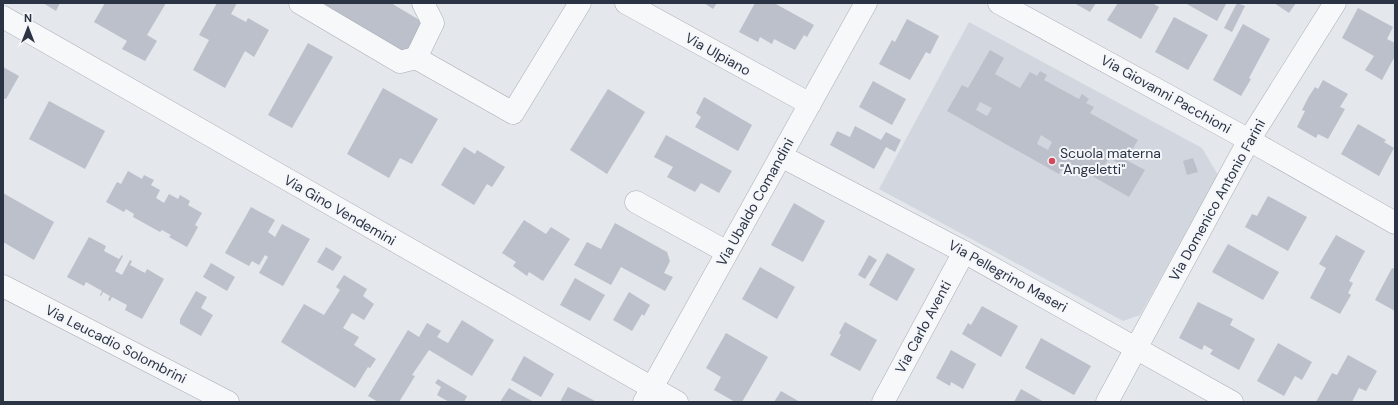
<svg xmlns="http://www.w3.org/2000/svg" width="1398" height="405" font-family="'DM Sans',sans-serif">
<style>
.built{fill:#d2d6de}
.building{fill:#bbc0ca;fill-rule:evenodd}
.lines{fill:none;stroke-linecap:round;stroke-linejoin:round}
.minor-casing{stroke:#a9aeb7;stroke-width:23}
.minor{stroke:#f7f8fa;stroke-width:22}
.poi-dot{fill:#d1495b;stroke:#f4f6f9;stroke-width:1.5}
.labels{text-anchor:middle;dominant-baseline:central;stroke-width:4;stroke-linejoin:round;paint-order:stroke}
.street-label{font-size:14px;fill:#2b3445;stroke:#f4f6f9}
.poi-label{font-size:14px;fill:#2b3445;stroke:#f4f6f9;text-anchor:start}
</style>
<rect width="100%" height="100%" fill="#e4e7ec"/>
<!-- built -->
<path class="built" d="M969,22l233,126 16,27 -78,140 -17,6 -244,-132z"/>
<!-- building -->
<g class="building">
<path d="M43,3h17l-4,8z"/>
<path d="M105,3h61l-19,32 10,6 -12,20 -23,-12 5,-8 -33,-19z"/>
<path d="M217,3h20l-6,11 15,8 2,-4 21,12 -15,27 -9,-6 -20,37 -32,-18 16,-30 -10,-5z"/>
<path d="M316,3h75l35,21 -19,32z"/>
<path d="M704,3h13l-4,6z"/>
<path d="M755,3h19l40,22 -7,12 -3,-2 -9,15 -21,-11 -2,5 -12,-7 -2,5 -19,-10z"/>
<path d="M1074,3h22l-6,9z"/>
<path d="M1118,3h34l7,4 -18,32 -34,-19z"/>
<path d="M1185,3h40l1,1 -9,17z"/>
<path d="M1237,3l8,3 -13,26 -8,-4z"/>
<path d="M1274,3h22l-7,10z"/>
<path d="M1358,8l35,19 -6,12 8,4v13l-13,24 -17,-10 9,-14 -32,-18z"/>
<path d="M1174,17l34,18 -20,35 -33,-18z"/>
<path d="M907,19l32,17 -9,18 -4,-2 -16,28 -31,-16 13,-24 3,2z"/>
<path d="M1243,24l27,15 -21,39 2,1 -10,17 -28,-16z"/>
<path d="M308,43l25,14 -41,71 -24,-13z"/>
<path d="M990,50l14,8 -9,16 25,14 10,-16 7,4 3,-5 7,4 -3,5 35,19 3,-5 7,5 -3,4 8,4 -4,6 48,27 -12,20 19,10 -16,27 -63,-36 -7,13 -112,-63 15,-26 6,3zM980,102l12,6 -5,8 -11,-6zM1041,135l11,7 -4,8 -11,-6zM1109,158l11,6 -5,8 -11,-6z"/>
<path d="M3,67l16,9 -13,23 -3,-1z"/>
<path d="M1323,80l25,14 -8,13 5,2 -17,30 -10,-5 -2,4 -19,-11 8,-16 -3,-1 6,-12 7,-11 3,2z"/>
<path d="M873,81l33,18 -14,26 -33,-18z"/>
<path d="M383,88l55,31 -26,45 -12,-6 -11,20 -42,-24z"/>
<path d="M608,89l37,23 -38,62 -37,-24z"/>
<path d="M704,97l48,28 -14,26 -43,-24 6,-10 -5,-4z"/>
<path d="M49,101l56,30 -20,38 -56,-30z"/>
<path d="M1358,124l28,16 -2,2 10,6 -15,28 -38,-22z"/>
<path d="M855,126l26,14 5,-8 15,8 -6,12 -9,-5 -12,22 -44,-24 7,-14 13,6z"/>
<path d="M666,135l66,36 -13,22 -18,-10 -6,9 -28,-15 6,-10 -19,-10z"/>
<path d="M464,147l11,7 2,-4 28,17 -13,20 -5,-3 -13,21 -33,-20z"/>
<path d="M1193,158l5,14 -11,3 -4,-14z"/>
<path d="M128,171l14,8 2,-4 10,5 -3,5 9,5 -4,8 8,5 5,-9 9,5 2,-4 10,6 -2,4 14,8 -7,12 3,2 -11,20 -18,-10 2,-2 -9,-5 -2,2 -27,-15 1,-3 -8,-5 -2,3 -18,-10 11,-20 4,2z"/>
<path d="M3,193l51,29 -20,38 -31,-18z"/>
<path d="M1268,196l39,21 -19,34 -43,-24 7,-13 5,2z"/>
<path d="M794,203l31,18 -22,41 -32,-17z"/>
<path d="M251,207l24,13 -7,12 7,5 7,-13 28,15 -27,47 -24,-13 9,-16 -3,-2 -6,10 -7,-4 -3,5 -24,-13z"/>
<path d="M524,220l22,14 5,-7 19,12 -27,42 -14,-9 -2,4 -14,-10 3,-4 -14,-9z"/>
<path d="M615,223l52,29 3,9 -6,12 9,4 -8,14 -44,-24 -10,18 -37,-20 13,-23 14,7z"/>
<path d="M1336,235l29,16 -16,30 4,2 -5,10 3,2 -11,19 -30,-16 16,-30 -7,-4z"/>
<path d="M89,237l17,9 -2,5 15,8 3,-4 1,1 -8,15 7,4 8,-15 2,1 -2,4 15,8 2,-4 17,10 -22,40 -17,-9 2,-5 -15,-8 -2,4 -2,-1 2,-4 -7,-4 -2,4 -1,-1 2,-4 -16,-9 -2,4 -17,-9z"/>
<path d="M1228,244l51,28 -16,28 -51,-28z"/>
<path d="M326,247l16,10 -9,14 -16,-9z"/>
<path d="M887,253l28,16 -18,32 -28,-16z"/>
<path d="M869,255l8,5 -12,19 -7,-4z"/>
<path d="M211,263l24,14 -8,14 -24,-14z"/>
<path d="M760,267l35,20 -18,32 -35,-20z"/>
<path d="M1392,268l3,1v42l-20,-11z"/>
<path d="M344,275l23,14 -4,7 11,8 -10,16 -12,-7 -9,15 16,9 -5,8 22,14 -6,9 -2,-1 -13,21 -74,-46 23,-38 20,11 16,-25 -4,-3z"/>
<path d="M575,278l30,17 -15,26 -30,-16z"/>
<path d="M196,291l11,6 -6,11 12,7 -12,21 -21,-12v-5z"/>
<path d="M629,292l21,13 -6,11 -2,-2 -10,17 -19,-11z"/>
<path d="M1198,302l35,17 -3,6 25,14 -16,31 -29,-16 3,-4 -9,-5 -2,5 -23,-12z"/>
<path d="M982,306l36,20 -17,31 -39,-23 6,-11 3,2z"/>
<path d="M462,320l32,20 -22,36 -43,-26 -17,25 3,1 -16,26h-21l-10,-6 40,-66 11,7 8,-14 14,8 -4,6 11,6z"/>
<path d="M845,322l32,18 -17,31 -30,-16 11,-20 -2,-2z"/>
<path d="M726,333l42,24 -26,45h-7l-21,-12 7,-13 -15,-9z"/>
<path d="M1041,338l50,28 -17,29 -49,-27z"/>
<path d="M1278,343l34,19 -10,18 -7,-4 -11,20 -27,-15z"/>
<path d="M951,350l25,14 -13,25 -12,-7 -1,4 -14,-8z"/>
<path d="M1348,355l29,16 -11,20 -7,-3 -7,14h-36l16,-29 5,2z"/>
<path d="M524,356l30,18 -13,23 -30,-17z"/>
<path d="M438,379l29,17 -3,6h-15l-12,-7 4,-8 -6,-4z"/>
<path d="M568,387l29,15h-37z"/>
<path d="M509,388l10,6 15,8h-34z"/>
<path d="M1021,389l23,13h-30z"/>
<path d="M781,391l19,11h-26z"/>
</g>
<g class="lines">
<defs>
<g id="minor">
<path d="M300,3l100,59 16,-4 97,55 67,-110"/>
<path d="M626,3l184,101"/>
<path d="M999,3l250,137 146,83"/>
<path d="M3,17l674,385"/>
<path d="M416,58l17,-35 -10,-20"/>
<path d="M781,156l183,96 268,150"/>
<path d="M636,202l91,50"/>
<path d="M3,286l225,116"/>
<path d="M644,402l222,-399"/>
<path d="M883,402l81,-150"/>
<path d="M1107,402l142,-262 86,-137"/>
</g>
</defs>
<!-- minor casing -->
<use href="#minor" class="minor-casing"/>
<!-- minor -->
<use href="#minor" class="minor"/>
</g>
<!-- markers -->
<circle class="poi-dot" cx="1052" cy="161" r="4"/>
<g class="labels">
<!-- street labels -->
<g class="street-label">
<text transform="translate(718 54) rotate(29)">Via Ulpiano</text>
<text transform="translate(1166 94) rotate(29)">Via Giovanni Pacchioni</text>
<text transform="translate(1217 200) rotate(-61)">Via Domenico Antonio Farini</text>
<text transform="translate(755 202) rotate(-61)">Via Ubaldo Comandini</text>
<text transform="translate(340 210) rotate(30)">Via Gino Vendemini</text>
<text transform="translate(1008 276) rotate(29)">Via Pellegrino Maseri</text>
<text transform="translate(923 327) rotate(-62)">Via Carlo Aventi</text>
<text transform="translate(116 344) rotate(27)">Via Leucadio Solombrini</text>
</g>
<!-- poi labels -->
<g class="poi-label">
<text x="1060" y="153">Scuola materna<tspan x="1060" dy="16">"Angeletti"</tspan></text>
</g>
</g>
<!-- border -->
<rect width="1398" height="405" fill="none" stroke="#2b3445" stroke-width="8"/>
<!-- north arrow -->
<g transform="translate(28 28)" stroke="#f4f6f9" stroke-width="3" paint-order="stroke">
<path d="M0-3L7 15L0 10L-7 15Z" fill="#2b3445"/>
<text y="-6" font-size="11" font-weight="bold" text-anchor="middle" fill="#2b3445">N</text>
</g>
</svg>
